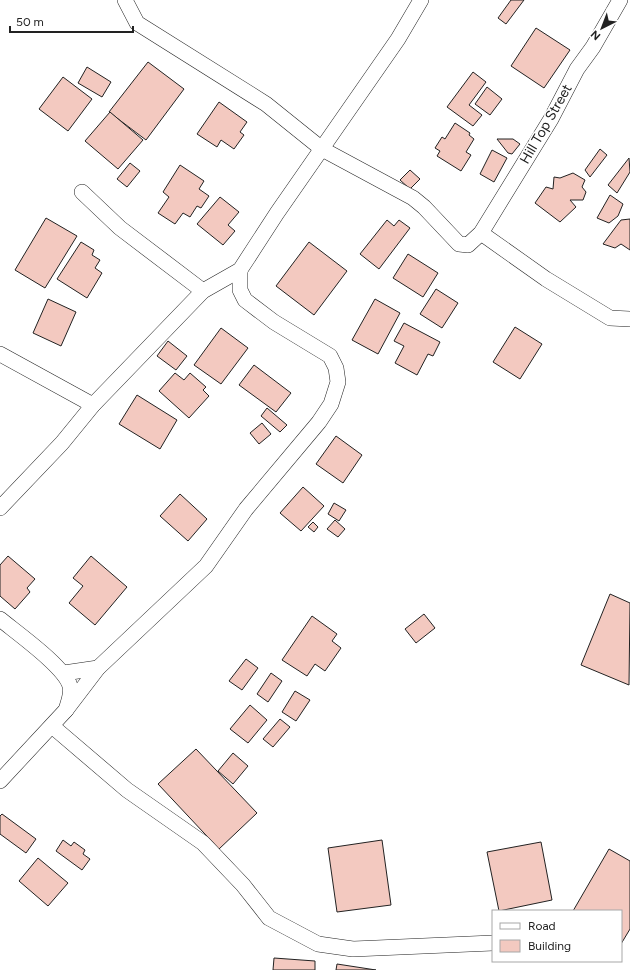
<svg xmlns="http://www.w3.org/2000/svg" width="630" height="970" font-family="Figtree,sans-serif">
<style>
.building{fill:#f3c9c0;stroke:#222}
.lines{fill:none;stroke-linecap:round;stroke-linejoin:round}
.minor-casing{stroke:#222;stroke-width:16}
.minor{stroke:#fff;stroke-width:15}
.labels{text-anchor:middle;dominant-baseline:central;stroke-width:3;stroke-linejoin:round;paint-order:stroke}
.street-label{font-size:14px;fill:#222;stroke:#fff}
</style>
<rect width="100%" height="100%" fill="#fff"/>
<!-- building -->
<g class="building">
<path d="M511,0h13l-18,24 -8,-6z"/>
<path d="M536,28l34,22 -26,38 -33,-22z"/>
<path d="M148,62l36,27 -38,51 -37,-28z"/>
<path d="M87,67l24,15 -9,15 -24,-14z"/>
<path d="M473,72l13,10 -17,23 13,10 -9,11 -26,-19z"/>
<path d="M63,77l29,22 -24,32 -29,-22z"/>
<path d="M487,87l15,12 -12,16 -15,-11z"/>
<path d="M219,102l28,20 -7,10 4,3 -10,14 -13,-9 -4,7 -20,-13z"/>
<path d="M110,112l33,28 -25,29 -33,-28z"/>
<path d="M455,123l15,10 -1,2 5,4 -8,13 5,3 -10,16 -24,-15 3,-5 -5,-3 7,-11 3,2z"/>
<path d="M497,139h16l7,5 -8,10 -4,-1z"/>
<path d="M600,149l7,6 -17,22 -5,-7z"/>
<path d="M492,150l15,8 -13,24 -14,-8z"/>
<path d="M629,158l1,14 -13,21 -9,-8z"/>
<path d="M130,163l10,8 -13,16 -10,-8z"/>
<path d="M180,165l24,16 -5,8 10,7 -8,12 -4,-2 -7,11 -7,-4 -8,11 -17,-11 11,-16 -6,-5z"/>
<path d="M410,170l10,9 -10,10 -10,-9z"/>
<path d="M573,173l12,7 -3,7 4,5 -3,8h-13l6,7 -16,15 -25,-19 11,-16 7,2 1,-12 6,1z"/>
<path d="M610,195l13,9 -5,12 -9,7 -12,-5z"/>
<path d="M220,197l19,15 -11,13 7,6 -12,14 -26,-21z"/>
<path d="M46,218l31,18 -32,52 -30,-18z"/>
<path d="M630,219v31l-9,-6 -6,4 -12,-4 18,-24z"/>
<path d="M387,220l7,6 5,-6 11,8 -31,41 -19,-15z"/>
<path d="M81,242l13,8 -2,5 8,5 -5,8 7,5 -15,25 -30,-19z"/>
<path d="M309,242l38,29 -33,44 -38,-29z"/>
<path d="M408,254l30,19 -15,24 -30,-19z"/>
<path d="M436,289l22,14 -16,25 -22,-14z"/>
<path d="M48,299l28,13 -15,34 -28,-13z"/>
<path d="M375,299l25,14 -22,41 -26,-14z"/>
<path d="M404,323l36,19 -7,14 -5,-2 -11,21 -22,-12 9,-17 -10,-5z"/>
<path d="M515,327l27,17 -22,35 -27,-17z"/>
<path d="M221,328l27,20 -27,36 -27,-19z"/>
<path d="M168,341l19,15 -11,14 -19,-14z"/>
<path d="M254,365l37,28 -15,19 -37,-27z"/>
<path d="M175,373l9,7 6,-7 16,14 -3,3 6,6 -20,22 -30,-27z"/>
<path d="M137,395l40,25 -17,29 -41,-25z"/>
<path d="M267,408l20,17 -7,7 -19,-16z"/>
<path d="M262,423l9,11 -12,10 -9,-11z"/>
<path d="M336,436l26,19 -19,28 -27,-19z"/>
<path d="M303,487l21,19 -23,25 -21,-18z"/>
<path d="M180,494l27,25 -19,22 -28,-25z"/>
<path d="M334,503l12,7 -7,11 -11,-7z"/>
<path d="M335,520l10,9 -7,8 -11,-8z"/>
<path d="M313,522l5,5 -4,5 -6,-5z"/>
<path d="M8,556l27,23 -8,9 3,4 -15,17 -15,-13v-31z"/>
<path d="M91,556l36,31 -32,38 -26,-22 14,-17 -10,-8z"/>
<path d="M610,594l20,9 -1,82 -48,-20z"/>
<path d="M424,614l11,14 -19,15 -11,-14z"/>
<path d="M312,616l25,18 -5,7 9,7 -16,23 -10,-7 -8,12 -25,-16z"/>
<path d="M246,659l12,9 -16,22 -13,-9z"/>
<path d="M271,673l11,8 -14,21 -11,-8z"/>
<path d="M295,691l15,9 -14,21 -14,-9z"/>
<path d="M250,705l17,15 -19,23 -18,-14z"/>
<path d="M280,719l10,8 -17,20 -10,-8z"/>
<path d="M196,749l61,64 -38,36 -61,-65z"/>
<path d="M233,753l15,13 -15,18 -15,-13z"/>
<path d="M2,814l34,25 -10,14 -26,-19v-18z"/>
<path d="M63,840l8,6 3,-4 11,8 -2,4 7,5 -8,11 -26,-19z"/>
<path d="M382,840l9,65 -54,7 -9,-64z"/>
<path d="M541,842l11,58 -53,11 -12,-59z"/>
<path d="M609,849l21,12v68l-9,15v-33h-48z"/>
<path d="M38,858l30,25 -20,23 -29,-25z"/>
<path d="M274,958l41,3v9h-42z"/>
<path d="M337,964l39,6h-40z"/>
</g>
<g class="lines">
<defs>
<g id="minor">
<path d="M125,0l12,23 129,81 56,45 91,49 11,9 35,37 9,1 13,-12 70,-114 26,-50 16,-22 27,-47"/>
<path d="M82,192l38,36 83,63"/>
<path d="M481,233l65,46 64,39 20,1"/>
<path d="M0,354l93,51"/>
<path d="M0,508l62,-65 31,-38 110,-114 37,-21 37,-57 121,-174 23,-39"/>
<path d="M0,619c17,14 65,48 70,67 2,8 -2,17 -4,24l-66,71"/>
<path d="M64,673l34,-5"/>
<path d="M66,710l32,-42 108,-102 40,-57 73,-87 12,-18 7,-22 -2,-14 -6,-12 -56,-34 -29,-22 -5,-10v-20"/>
<path d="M52,726l75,64 76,53 40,42 26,33 49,26 35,5 140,-6"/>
</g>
</defs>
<!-- minor casing -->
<use href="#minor" class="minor-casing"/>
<!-- minor -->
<use href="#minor" class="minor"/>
</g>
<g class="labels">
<!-- street labels -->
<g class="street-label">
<text transform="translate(546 124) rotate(-60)">Hill Top Street</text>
</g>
</g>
<!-- legend -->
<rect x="492" y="910" width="130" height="52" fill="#ffffff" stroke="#a7a7a7"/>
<rect x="500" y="923" width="20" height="6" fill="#ffffff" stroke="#a7a7a7"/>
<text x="528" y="930" font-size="12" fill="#222222">Road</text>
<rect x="500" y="940" width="20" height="12" fill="#f3c9c0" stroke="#a7a7a7"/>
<text x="528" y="950" font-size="12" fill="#222222">Building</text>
<!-- north arrow -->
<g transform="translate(602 28) rotate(222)" stroke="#ffffff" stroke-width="3" paint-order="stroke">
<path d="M0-3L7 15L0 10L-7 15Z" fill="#222222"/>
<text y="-6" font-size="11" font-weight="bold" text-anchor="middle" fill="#222222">N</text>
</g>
<!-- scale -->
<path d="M10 26v6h123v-6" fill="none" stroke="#222222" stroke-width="2"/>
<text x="16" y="26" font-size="12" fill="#222222" stroke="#ffffff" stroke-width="3" paint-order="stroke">50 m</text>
</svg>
